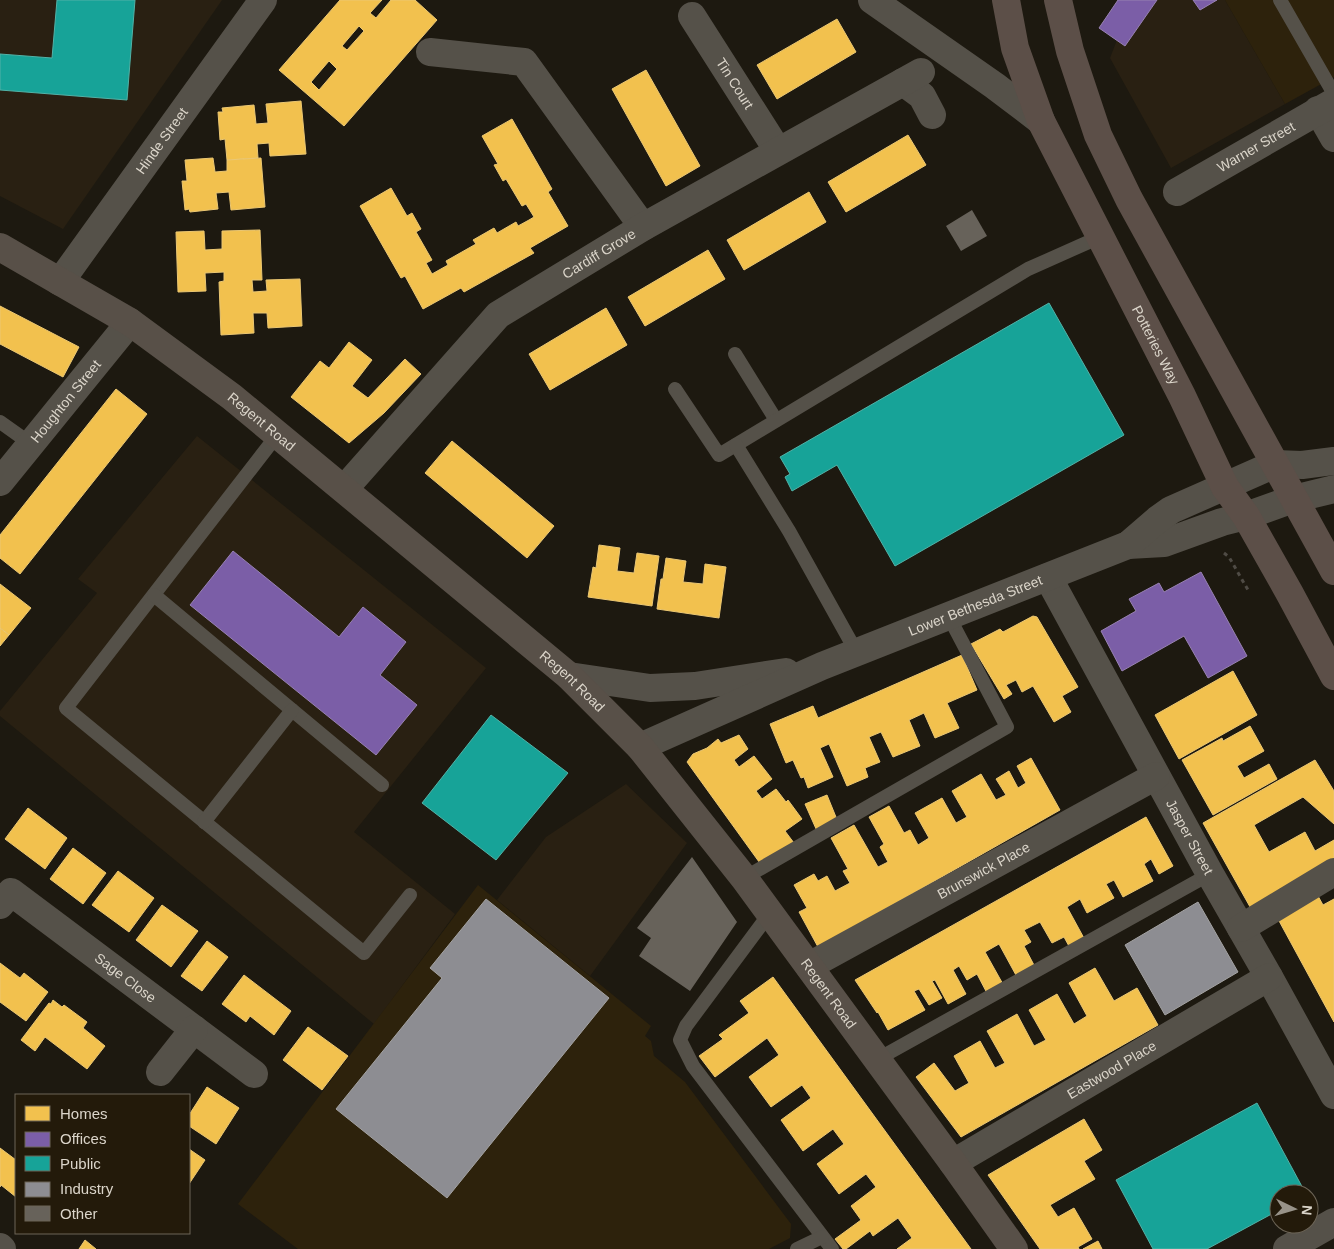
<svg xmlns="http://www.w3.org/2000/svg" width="1334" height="1249" font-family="Helvetica,sans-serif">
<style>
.commercial{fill:#292012}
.built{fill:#2d220c}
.homes{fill:#f2c14e;stroke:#ebc773;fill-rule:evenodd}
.offices{fill:#7b5ea7;stroke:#9882b2}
.public{fill:#17a398;stroke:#52b2a7}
.industry{fill:#8d8d92;stroke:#a4a3a3}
.building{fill:#67625a}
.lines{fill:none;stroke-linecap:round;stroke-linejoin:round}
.path{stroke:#4f4b45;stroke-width:3;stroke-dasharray:4 4;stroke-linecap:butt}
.lane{stroke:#555149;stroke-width:14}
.street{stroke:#555149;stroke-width:28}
.secondary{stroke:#585048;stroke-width:28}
.primary{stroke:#5c4f48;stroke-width:28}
.labels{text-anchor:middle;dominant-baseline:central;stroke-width:5;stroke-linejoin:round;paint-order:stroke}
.street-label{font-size:14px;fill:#dbd5ca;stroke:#231a0a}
</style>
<rect width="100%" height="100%" fill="#1d1910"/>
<!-- commercial -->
<g class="commercial">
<path d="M0,0h222l-159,229 -63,-33z"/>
<path d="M1118,0h107l60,104 -114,64 -61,-110 7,-18 -18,-12z"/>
<path d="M197,436l289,232 -132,164 101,82 -81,110 -374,-308v-5l97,-118 -19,-14z"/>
<path d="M626,784l61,59 -97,133 -93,-76 49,-63z"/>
</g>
<!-- built -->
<g class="built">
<path d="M1225,0h109v77l-49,27z"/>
<path d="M478,885l173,141 -6,10 6,5 3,15 31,26 106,142 -1,14 -21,11h-471l-60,-45z"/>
</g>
<!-- homes -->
<g class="homes">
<path d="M340,0h42l-12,13 6,5 15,-18h24l22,20 -93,106 -65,-56zM359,26l5,5 -17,19 -5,-4zM329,61l8,8 -18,21 -8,-8z"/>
<path d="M837,19l19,33 -79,47 -20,-34z"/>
<path d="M646,70l54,96 -34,20 -54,-97z"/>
<path d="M301,101l5,53 -36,2 -1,-13 -12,1 1,14 -31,2 -2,-21 -5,1 -2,-28h5l-1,-4 32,-3 2,19 12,-1 -2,-19z"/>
<path d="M512,119l40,70 -4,3 20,34 -38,22 4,5 -70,39 -3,-4 -38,21 -18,-33 -4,2 -41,-72 31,-18 16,28 5,-3 9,16 -5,3 16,28 -6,3 6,11 16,-9 -2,-4 30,-17 -3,-4 21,-12 3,5 19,-11 2,4 11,-6 5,-3 -8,-13 -4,2 -16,-27 -3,2 -9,-16 4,-1 -16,-28z"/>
<path d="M908,135l18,30 -80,47 -18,-30z"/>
<path d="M213,158l2,14 12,-1v-11l34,-2 4,49 -34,3 -2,-18 -13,1 2,16 -28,3 -1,-3 -4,1 -3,-29h5l-2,-21z"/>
<path d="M809,192l17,30 -82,48 -17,-30z"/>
<path d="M260,230l2,50h-10l1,12 14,-1 -1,-11 34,-1 2,47 -34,2 -1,-15h-14l1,20 -33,2 -2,-53 5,-1v-9l-19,1 1,18 -28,1 -2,-60 28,-1 1,19 17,-1v-18z"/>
<path d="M708,250l17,29 -80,47 -17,-29z"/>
<path d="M0,306l79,41 -16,30 -63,-33z"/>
<path d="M606,308l21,37 -77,45 -21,-36z"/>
<path d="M349,342l23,18 -20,26 16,12 37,-39 16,15 -37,39 -35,30 -58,-46 29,-36 9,7z"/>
<path d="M116,389l31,25 -127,160 -20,-16v-23z"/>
<path d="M452,441l102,85 -27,32 -102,-85z"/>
<path d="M599,545l21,3 -3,23 17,2 3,-20 22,3 -7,50 -64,-9 5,-30 3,1z"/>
<path d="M666,558l20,3 -3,21 20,2 2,-20 21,3 -7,51 -62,-9 4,-30h2z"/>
<path d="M0,584l31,24 -22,27 -9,-7z"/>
<path d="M1033,616l4,1 41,70 -16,9 9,16 -17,10 -21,-36 -11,6 -6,-12 -10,5 6,9 -8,5 -33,-55 29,-15 3,3z"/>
<path d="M0,628l9,7 -9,11z"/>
<path d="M962,655l15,35 -30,13 12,25 -24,10 -11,-25 -15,7 11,26 -27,11 -12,-25 -12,5 11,25 -15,6 3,9 -21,9 -18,-42 -9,4 13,29 -25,11 -4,-11 -3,1 -8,-18 -7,3 -16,-39 43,-18 5,12z"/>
<path d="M1233,671l24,44 -78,44 -24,-44z"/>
<path d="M1250,726l14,25 -27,15 7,12 25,-14 8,15 -64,36 -31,-55 40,-22 1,3z"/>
<path d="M739,735l9,14 -14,11 5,7 15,-11 18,23 -16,12 6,8 14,-10 10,13 2,-2 14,19 -17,12 9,12 -32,23 -75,-104 6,-8 14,-6 11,-9 3,4z"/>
<path d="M1031,758l29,52 -242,137 -19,-35 8,-4 -13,-23 20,-11 4,7 9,-5 8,15 15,-8 -7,-12 5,-2 -17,-31 23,-13 24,42 10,-5 -8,-15 4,-3 -15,-27 20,-11 15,27 6,-3 8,15 11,-7 -14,-25 27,-15 14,25 11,-6 -15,-26 29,-17 15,26 10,-5 -10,-16 13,-8 9,17 8,-5 -9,-17z"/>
<path d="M1315,760l19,31v33l-31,-27 -49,28 15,27 36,-20 10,19 19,-11v29l-80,45 -51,-91z"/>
<path d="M827,795l11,27 -21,9 -12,-27z"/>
<path d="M28,808l39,30 -22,31 -40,-30z"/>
<path d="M1146,817l27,49 -14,8 -8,-15 -7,5 9,17 -30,16 -9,-17 -8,4 8,14 -27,15 -7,-14 -13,8 18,33 -15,8 -6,-11 -12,6 -12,-21 -16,8 7,12 -7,4 11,21 -18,10 -18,-33 -14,8 19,34 -16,9 -11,-21 -10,6 -8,-14 -6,4 13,24 -18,10 -13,-24 -3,1 10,17 -13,7 -10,-16 -5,2 11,19 -37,20 -10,-18 -1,1 -22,-33z"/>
<path d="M73,848l33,25 -23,31 -33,-25z"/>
<path d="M118,871l36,27 -25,34 -37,-27z"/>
<path d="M1318,896l5,9 11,-6v123l-56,-103z"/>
<path d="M162,905l36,26 -27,36 -35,-27z"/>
<path d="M207,941l21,16 -26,34 -21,-15z"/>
<path d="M0,963l20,15 4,-5 24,19 -22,29 -26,-19z"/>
<path d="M1095,968l19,33 23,-13 21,37 -197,112 -45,-60 18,-14 21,28 14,-8 -15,-27 26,-15 15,27 10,-5 -18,-32 30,-17 17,32 12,-6 -17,-30 28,-16 17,30 13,-8 -18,-33z"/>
<path d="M244,975l47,36 -17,24 -24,-19 -4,6 -24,-18z"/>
<path d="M773,977l198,272h-74l15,-11 -14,-20 -25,18 -3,-5 -24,18h-3l-8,-10 26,-19 -10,-14 25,-19 -10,-13 -27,20 -22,-30 27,-20 -11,-15 -30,22 -22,-31 30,-22 -9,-13 -31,22 -22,-30 30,-22 -12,-17 -52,39 -16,-21 24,-17 -4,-4 30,-22 -9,-12z"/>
<path d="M53,1000l9,7 2,-2 23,17 -4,6 22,18 -18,23 -42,-32 -10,14 -14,-11 28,-37 2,1z"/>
<path d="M308,1027l40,29 -26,34 -39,-30z"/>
<path d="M207,1087l32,21 -23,36 -27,-18v-11z"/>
<path d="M1084,1119l18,31 -18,11 11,18 -45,26 8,12 16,-9 18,31 -14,8 1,2h-39l-52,-74z"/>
<path d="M0,1148l16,12v37l-15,-12 -1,2z"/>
<path d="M189,1149l16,11 -16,24z"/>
<path d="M85,1240l11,9h-17z"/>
<path d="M1098,1241l4,8h-19z"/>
</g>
<!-- offices -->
<g class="offices">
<path d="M1118,0h39l-32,46 -26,-18z"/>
<path d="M1193,0h24l-17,10z"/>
<path d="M233,551l106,86 24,-30 43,35 -26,33 37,30 -41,50 -186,-150z"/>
<path d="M1201,572l46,84 -39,22 -24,-42 -62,35 -21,-40 35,-20 -7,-12 30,-16 5,9z"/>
</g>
<!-- public -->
<g class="public">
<path d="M57,0h78l-8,100 -127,-10v-36l52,4z"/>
<path d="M1049,303l75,132 -229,131 -58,-101 -45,26 -7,-14 5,-3 -10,-17z"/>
<path d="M491,715l77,58 -72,87 -74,-57z"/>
<path d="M1257,1103l49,91h-27v16l-72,39h-54l-37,-69z"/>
</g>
<!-- industry -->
<g class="industry">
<path d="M486,899l123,99 -162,200 -111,-89 106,-131 -12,-10z"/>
<path d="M1198,902l40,70 -73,43 -40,-70z"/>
</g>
<!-- building -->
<g class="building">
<path d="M972,210l15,26 -26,15 -15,-25z"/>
<path d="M692,857l45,65 -47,69 -51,-35 12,-18 -14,-10z"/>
</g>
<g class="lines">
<!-- path -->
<path class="path" d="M1224,553l5,4 19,33"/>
<!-- lane -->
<g class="lane">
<path d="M1280,0l54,94"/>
<path d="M735,354l41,66"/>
<path d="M675,389l44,66 309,-186 72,-32"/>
<path d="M0,422l31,22"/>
<path d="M278,434l-212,274 298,245 46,-58"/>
<path d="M736,445l53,86 68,122"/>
<path d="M154,595l228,190"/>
<path d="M204,822l88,-112"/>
<path d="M744,878l263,-151 -58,-110"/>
<path d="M770,913l-84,113 -6,14 13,26 139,183"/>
<path d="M876,1060l334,-186"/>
<path d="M797,1249l25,-12"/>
</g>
<!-- street -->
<g class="street">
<path d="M872,0l123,86 46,35"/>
<path id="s1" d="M692,16l86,135"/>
<path d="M430,52l94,10 119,165"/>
<path d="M903,82l19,14 10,19"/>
<path d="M1318,110l16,28"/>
<path id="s2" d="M1177,192l157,-90"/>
<path id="s3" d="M60,282l203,-282"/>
<path id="s4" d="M0,482l130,-160"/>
<path id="s5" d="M345,488l153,-173 145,-88 278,-155"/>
<path d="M1128,545l36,-2 58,-21 24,-6 47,-17 41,-10"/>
<path id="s6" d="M1048,577l162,297 59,103 65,118"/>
<path d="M569,676l81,12 45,-2 91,-14"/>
<path id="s7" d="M640,747l182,-81 306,-121 29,-25 14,-10 104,-46 27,1 32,-4"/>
<path id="s8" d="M0,905l11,-13 243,182"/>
<path d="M1241,928l93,-56"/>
<path id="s9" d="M809,966l347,-190"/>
<path d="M160,1072l34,-43"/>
<path id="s10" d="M953,1163l316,-186"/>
<path d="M0,1247l2,2"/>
<path d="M1287,1249l47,-27"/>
</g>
<!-- secondary -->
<path class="secondary" id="s11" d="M0,247l130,75 102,75 337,279 71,71 104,131 209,285 61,86"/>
<!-- primary -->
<g class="primary">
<path id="s12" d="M1006,0l9,48 26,73 141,275 43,91 21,29 44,78 44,82"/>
<path d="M1058,0l12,51 28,84 31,64 205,372"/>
</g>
</g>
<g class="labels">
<!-- street labels -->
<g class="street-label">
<text stroke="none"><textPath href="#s1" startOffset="80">Tin Court</textPath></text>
<text stroke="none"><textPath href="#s3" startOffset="174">Hinde Street</textPath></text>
<text stroke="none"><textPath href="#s2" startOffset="91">Warner Street</textPath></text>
<text stroke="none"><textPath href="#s5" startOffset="349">Cardiff Grove</textPath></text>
<text stroke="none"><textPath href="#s12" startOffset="378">Potteries Way</textPath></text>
<text stroke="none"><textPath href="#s4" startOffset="104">Houghton Street</textPath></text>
<text stroke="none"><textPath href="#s11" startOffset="315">Regent Road</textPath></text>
<text stroke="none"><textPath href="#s7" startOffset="364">Lower Bethesda Street</textPath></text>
<text stroke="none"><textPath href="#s11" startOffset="720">Regent Road</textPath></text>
<text stroke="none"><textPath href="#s6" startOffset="296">Jasper Street</textPath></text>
<text stroke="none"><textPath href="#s9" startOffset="199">Brunswick Place</textPath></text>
<text stroke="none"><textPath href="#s8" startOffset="160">Sage Close</textPath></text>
<text stroke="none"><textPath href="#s11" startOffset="1125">Regent Road</textPath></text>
<text stroke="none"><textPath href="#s10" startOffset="184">Eastwood Place</textPath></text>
</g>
</g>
<!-- legend -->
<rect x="15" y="1094" width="175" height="140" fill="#231a0a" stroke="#6d6557"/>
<rect x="25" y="1106" width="25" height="15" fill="#f2c14e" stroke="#6d6557"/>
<text x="60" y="1119" font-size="15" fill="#dbd5ca">Homes</text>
<rect x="25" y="1132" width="25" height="15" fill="#7b5ea7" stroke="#6d6557"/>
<text x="60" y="1144" font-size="15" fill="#dbd5ca">Offices</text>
<rect x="25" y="1156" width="25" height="15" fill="#17a398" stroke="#6d6557"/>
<text x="60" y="1169" font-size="15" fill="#dbd5ca">Public</text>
<rect x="25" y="1182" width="25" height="15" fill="#8d8d92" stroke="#6d6557"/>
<text x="60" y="1194" font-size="15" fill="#dbd5ca">Industry</text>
<rect x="25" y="1206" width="25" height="15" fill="#67625a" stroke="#6d6557"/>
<text x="60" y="1219" font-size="15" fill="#dbd5ca">Other</text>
<!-- north arrow -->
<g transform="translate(1294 1209) rotate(95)"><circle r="24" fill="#231a0a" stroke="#6d6557"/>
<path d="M0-4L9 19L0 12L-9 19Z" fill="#989389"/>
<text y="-8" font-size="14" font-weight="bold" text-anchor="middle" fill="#dbd5ca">N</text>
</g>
</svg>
